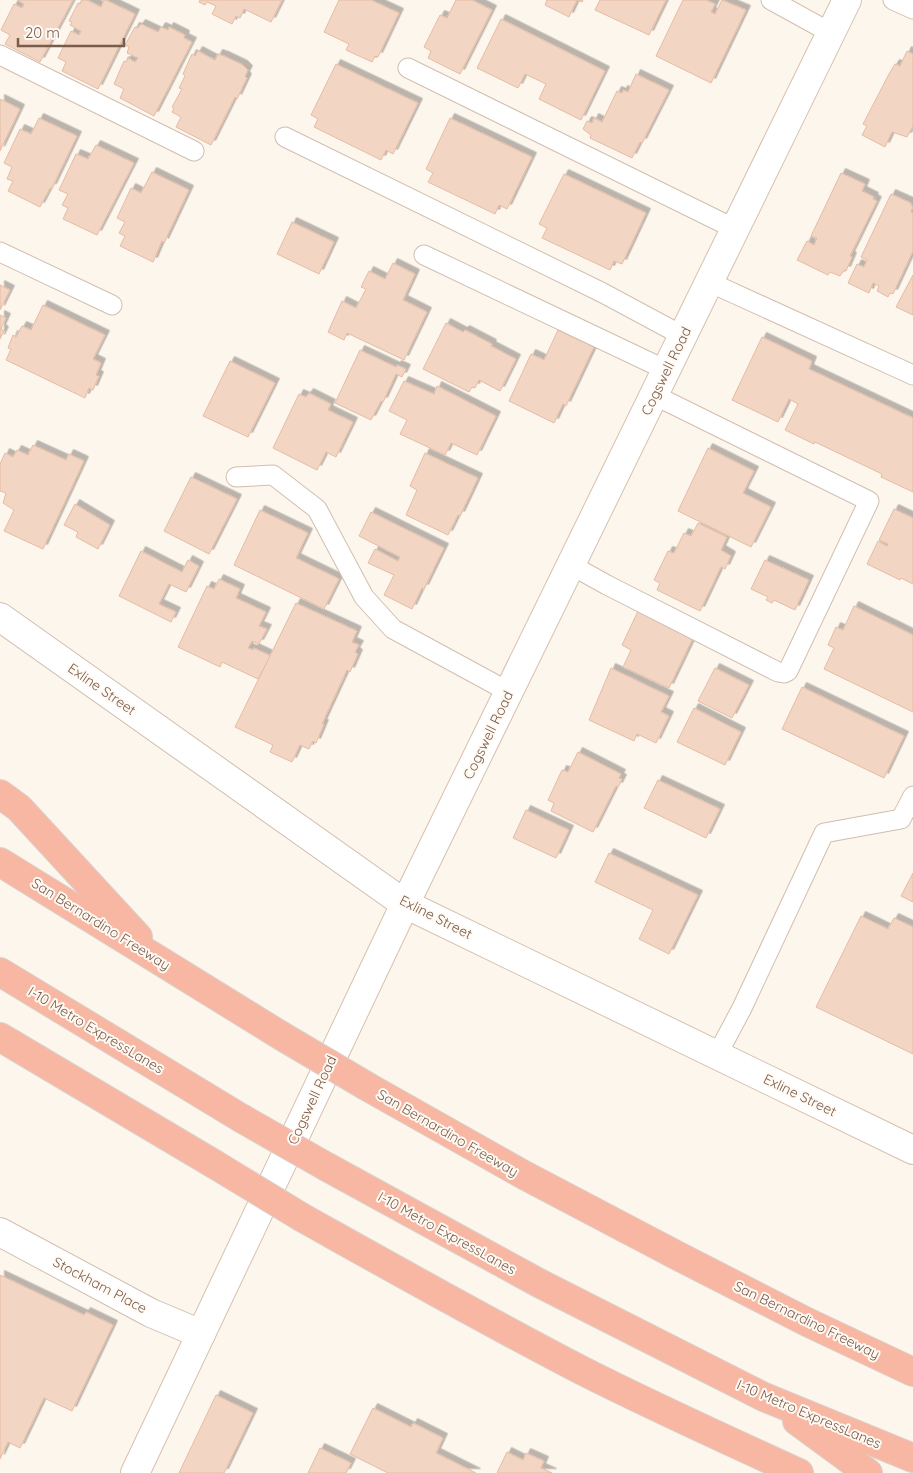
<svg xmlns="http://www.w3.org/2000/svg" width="913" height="1473" font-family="Quicksand,sans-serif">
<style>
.building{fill:#f3d5c3;stroke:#e6bba3;filter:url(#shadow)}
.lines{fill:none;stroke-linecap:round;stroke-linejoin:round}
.lane-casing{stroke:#d1beb0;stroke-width:21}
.street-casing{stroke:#d1beb0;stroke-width:30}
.secondary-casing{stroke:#d6c0b0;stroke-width:30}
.highway-casing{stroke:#dad1cd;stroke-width:30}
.lane{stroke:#fff;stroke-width:19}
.street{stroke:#fff;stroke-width:28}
.secondary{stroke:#fff;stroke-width:28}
.highway{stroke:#f7b7a3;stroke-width:28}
.highway-bridge-casing{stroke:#dad1cd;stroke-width:30;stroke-linecap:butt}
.highway-bridge{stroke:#f7b7a3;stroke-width:28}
.labels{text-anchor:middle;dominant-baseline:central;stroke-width:4;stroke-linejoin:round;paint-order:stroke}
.street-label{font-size:14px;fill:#7a5c4d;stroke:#fffaf3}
</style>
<defs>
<filter id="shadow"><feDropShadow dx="4.5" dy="-4.5" stdDeviation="0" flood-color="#0004"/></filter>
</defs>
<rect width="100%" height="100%" fill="#fdf6ec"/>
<!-- building -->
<g class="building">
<path d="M17,0h56l-33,62 -35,-18 5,-9 -9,-5 13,-26 8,4 2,-4z"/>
<path d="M82,0h5l14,7 3,-7h2l29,14 -37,75 -36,-18 4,-9 -8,-4 13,-27 8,4 2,-4 -11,-6 2,-3 -3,-1 9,-18 2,1z"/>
<path d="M200,0h82l-11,22 -27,-13 -4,9 -4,-2 -4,8 -20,-10 4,-8 -9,-4 -2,3 -6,-3z"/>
<path d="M339,0h32l28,13 -21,44 -3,-1 -3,6 -26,-12 3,-6 -25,-12z"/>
<path d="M456,0h16l20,10 -32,64 -32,-16 3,-7 -7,-4 16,-32 7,3z"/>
<path d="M547,0h36l-1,2 -5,-2 -8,17 -24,-12z"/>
<path d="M600,0h66l-17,35 -54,-25z"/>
<path d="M683,0h23l9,4 -4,8 4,2 7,-14 24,10 -35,73 -55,-27z"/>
<path d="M501,19l104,52 -24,49 -42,-21 7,-15 -21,-10 -7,14 -41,-20z"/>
<path d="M141,24l17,8 3,-5 7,3 1,-3 16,8 -1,3 8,4 -38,74 -34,-18 4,-9 -10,-5 10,-23 2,1 2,-4 7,4 3,-4 -11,-5 2,-6 -4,-2 10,-18 3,1z"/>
<path d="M198,51l17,9 3,-6 6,2 19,9 5,5 -3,6 2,2 -10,21 -2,-2 -24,48 -35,-18 5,-10 -9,-5 2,-4 -2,-1 10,-18 -3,-1 6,-12 -2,-2 9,-20 3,2z"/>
<path d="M907,51l6,3v72l-6,11 -15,-5 -7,15 -23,-12 5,-9 -4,-2 26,-50 6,-10 5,2z"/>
<path d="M336,64l82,39 -25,51 -7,-4 -5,10 -67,-33 4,-8 -7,-4z"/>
<path d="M636,74l33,16 -27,53 -2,-1 -8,16 -42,-20 1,-3 -8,-6 4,-8 5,2 2,-5 8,4 15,-31 5,2 1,-3 5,2z"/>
<path d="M0,99l20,10 -20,42z"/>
<path d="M39,118l38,18 -25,52h-2l-10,19 -32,-16 5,-10 -6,-2 5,-12 -8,-4 16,-34 11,5z"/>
<path d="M450,118l82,39 -25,52 -8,-4 -4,9 -67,-32 5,-9 -7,-4z"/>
<path d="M96,145l38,18 -37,72 -34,-16 5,-11 -6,-3 6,-11 -9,-4 17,-36 12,5z"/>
<path d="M152,172l37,18 -25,53 -2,-2 -9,21 -33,-16 5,-10 -6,-3 6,-11 -8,-4 14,-30 10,5z"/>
<path d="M841,173l24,11 -3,7 12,6 -1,2 4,2 -27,55 2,1 -6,14 -2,-1 -4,6 -10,-4 -2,3 -31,-15 10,-19 7,4 3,-7 -6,-2z"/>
<path d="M564,174l82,39 -24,51 -8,-3 -4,9 -68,-32 5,-10 -8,-4z"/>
<path d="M891,194l20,9v2l2,1 -2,6 2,1v38l-20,43 -3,-1 -2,4 -11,-6 2,-5 -6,-3 -4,10 -21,-10 9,-19 7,3 3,-7 -6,-3z"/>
<path d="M292,222l42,20 -15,32 -42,-20z"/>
<path d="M393,263l22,11 -12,26 24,12 -23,48 -57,-27 -3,7 -16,-8 14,-31 14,7 10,-19 -5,-2 8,-16 16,8z"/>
<path d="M913,275v40l-17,-8z"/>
<path d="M0,285l10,5 -10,20z"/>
<path d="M43,305l62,30 -12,24 8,4 -5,12 3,1 -6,14 -4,-2 -4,10 -79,-38 5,-11 -3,-1 5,-13 3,2 6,-11 9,4z"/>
<path d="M0,315l6,3 -5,11 3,2 -4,8z"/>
<path d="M446,323l17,9 2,-2 27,14 -1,2 25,13 -16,32 -21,-11 -4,8 -3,-1 -3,5 -46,-23z"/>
<path d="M558,330l36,17 -28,59 -3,-2 -9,19 -45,-22 22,-47 13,6z"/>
<path d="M762,337l50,24 -3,8 104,49v74l-32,-15 1,-3 -67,-32 -1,2 -29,-14 13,-26 -9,-5 -11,23 -46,-22z"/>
<path d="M360,350l36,17 1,-2 9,4 -4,8 -6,-3 -13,28 -2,-1 -10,19 -36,-17z"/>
<path d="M230,361l45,22 -27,54 -45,-21z"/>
<path d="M404,381l30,13 3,-8 59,30 -19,39 -26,-12 -6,12 -45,-21 7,-14 -18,-9z"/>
<path d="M309,393l22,11 -3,6 25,12 -17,35 -10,-5 -9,18 -44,-22 26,-54 7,3z"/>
<path d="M33,445l33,15 3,-6 15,7 -41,88 -39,-18 10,-21 -11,-7 3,-10 -6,-2v-27l5,-11 8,4 4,-7 11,5z"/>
<path d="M708,448l46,23 -11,22 28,14 -20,40 -73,-36z"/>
<path d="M425,453l53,25 -18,38 -2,-1 -10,20 -42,-20 11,-25 -7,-4z"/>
<path d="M191,477l46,22 -28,55 -45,-23z"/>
<path d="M75,504l35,21 -12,24 -22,-12 2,-5 -14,-7z"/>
<path d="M894,509l19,9v66l-12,-6 -1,2 -33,-16 11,-23 9,5 1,-2 -9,-4z"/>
<path d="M260,510l48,23 -12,25 43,21 -15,30 -90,-44z"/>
<path d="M371,512l73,36 -20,41 -2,-1 -10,21 -28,-14 10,-20 -26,-12 7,-14 23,12 2,-4 -41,-21z"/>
<path d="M698,523l29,14 -6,13 10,6 -6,13 -4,-2 -21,44 -43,-21 3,-7 -6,-3 14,-29 6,2 10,-20 7,3z"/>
<path d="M141,551l41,21 6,-12 11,6 -13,26 -17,-8 -10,20 17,8 -5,10 -52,-26z"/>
<path d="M765,560l44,20 -14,30 -21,-10 -2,3 -6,-3 2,-3 -17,-8z"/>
<path d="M219,579l21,10 -4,9 30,14 -7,14 8,3 -8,15 -7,-3 -4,7 5,2 1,-2 17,8 -13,23 -36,-17 -2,5 -42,-20 29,-61 7,3z"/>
<path d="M296,603l61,28 -5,11 7,3 -4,7 3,2 -8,18 -3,-2 -25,54h2l-8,19 -3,-2 -4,8 -9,-4 -8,17 -22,-10 3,-7 -38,-18z"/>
<path d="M854,606l59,29v77l-89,-43 10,-21 -6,-3 8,-18 7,3z"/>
<path d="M638,611l55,27 -24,50 -46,-21 8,-17 -9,-5z"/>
<path d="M611,668l58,28 -8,16 8,4 -13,27 -19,-9 -3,7 -45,-21z"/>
<path d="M715,668l34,17 -17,33 -34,-17z"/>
<path d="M802,687l102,49 -20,42 -102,-49z"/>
<path d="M694,708l47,24 -16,33 -48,-23z"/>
<path d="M578,752l43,22 -2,4 3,1 -4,8 -2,-1 -23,46 -42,-21 3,-8 -6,-3 14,-30 6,2z"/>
<path d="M658,780l62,29 -14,29 -62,-30z"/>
<path d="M526,810l43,20 -13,28 -43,-20z"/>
<path d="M609,853l89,42 -29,59 -30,-15 14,-29 -58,-28z"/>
<path d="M913,873v29l-12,-6z"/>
<path d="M861,916l27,13 6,-11 19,9v127l-97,-47z"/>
<path d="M0,1275l84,40 2,-3 27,13 -41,86 -28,-13 -24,50 -12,-6 -8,17z"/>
<path d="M216,1395l37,18 -29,60h-45z"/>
<path d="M373,1408l38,19 2,-4 30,15 -7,15 40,20h-88l-38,-19z"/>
<path d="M320,1448l31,15 -5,10h-38z"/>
<path d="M507,1452l16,8 3,-7 18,8 -3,7 11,5h-55z"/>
</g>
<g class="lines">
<defs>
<g id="lane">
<path d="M771,0l60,33"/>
<path d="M893,0l20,9"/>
<path d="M0,55l194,96"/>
<path d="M408,68l327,161"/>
<path d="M285,137l318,156 80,43"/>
<path d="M0,252l112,53"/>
<path d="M424,255l242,115"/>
<path d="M709,282l204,93"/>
<path d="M236,477l37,-2 44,34 47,88 29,32 116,63"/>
<path d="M571,565l36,20 171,87 6,1 4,-2 81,-170 -215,-106"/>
<path d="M717,1055l25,-47 82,-175 77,-14 12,-23"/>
</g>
<g id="street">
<path d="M0,617l405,287"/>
<path d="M0,1232l151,81 50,21"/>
</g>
<g id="secondary">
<path d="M405,904l508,246"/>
<path d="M135,1473l270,-569 442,-904"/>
</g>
<g id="highway">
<path d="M0,794l19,14 119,129"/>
<path d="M0,862l280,173"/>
<path d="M0,972l241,146"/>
<path d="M0,1037l214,127"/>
<path d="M368,1087l156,88 154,81 129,66 106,50"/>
<path d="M327,1167l212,116 225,114 149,61"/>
<path d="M303,1218c93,52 185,104 280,153 71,36 144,69 216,102"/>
<path d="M797,1421l71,52"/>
</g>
</defs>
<!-- lane casing -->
<use href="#lane" class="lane-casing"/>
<!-- street casing -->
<use href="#street" class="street-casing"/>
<!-- secondary casing -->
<use href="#secondary" class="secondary-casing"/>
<!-- highway casing -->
<use href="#highway" class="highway-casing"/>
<!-- lane -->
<use href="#lane" class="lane"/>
<!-- street -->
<use href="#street" class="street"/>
<!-- secondary -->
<use href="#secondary" class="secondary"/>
<!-- highway -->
<use href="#highway" class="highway"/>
<defs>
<g id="highway-bridge">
<path d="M280,1035l88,52"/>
<path d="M241,1118l86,49"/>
<path d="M214,1164l89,54"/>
</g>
</defs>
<!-- highway-bridge casing -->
<use href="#highway-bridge" class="highway-bridge-casing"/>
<!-- highway-bridge -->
<use href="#highway-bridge" class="highway-bridge"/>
</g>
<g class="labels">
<!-- street labels -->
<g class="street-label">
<text transform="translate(666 371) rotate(-64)">Cogswell Road</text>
<text transform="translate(102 689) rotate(35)">Exline Street</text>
<text transform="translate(488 735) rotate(-64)">Cogswell Road</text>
<text transform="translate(436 917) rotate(27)">Exline Street</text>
<text transform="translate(101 924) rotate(32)">San Bernardino Freeway</text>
<text transform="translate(96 1030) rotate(31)">I-10 Metro ExpressLanes</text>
<text transform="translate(800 1095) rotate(26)">Exline Street</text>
<text transform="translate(312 1100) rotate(-65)">Cogswell Road</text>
<text transform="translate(448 1133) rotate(30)">San Bernardino Freeway</text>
<text transform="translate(447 1233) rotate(29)">I-10 Metro ExpressLanes</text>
<text transform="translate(100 1285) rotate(28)">Stockham Place</text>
<text transform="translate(807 1320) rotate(26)">San Bernardino Freeway</text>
<text transform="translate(809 1414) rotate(23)">I-10 Metro ExpressLanes</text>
</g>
</g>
<!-- scale -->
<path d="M18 38v8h106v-8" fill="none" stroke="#7a5c4d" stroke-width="2.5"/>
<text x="25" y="38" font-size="15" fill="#7a5c4d" stroke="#fffaf3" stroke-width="4" paint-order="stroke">20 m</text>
</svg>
